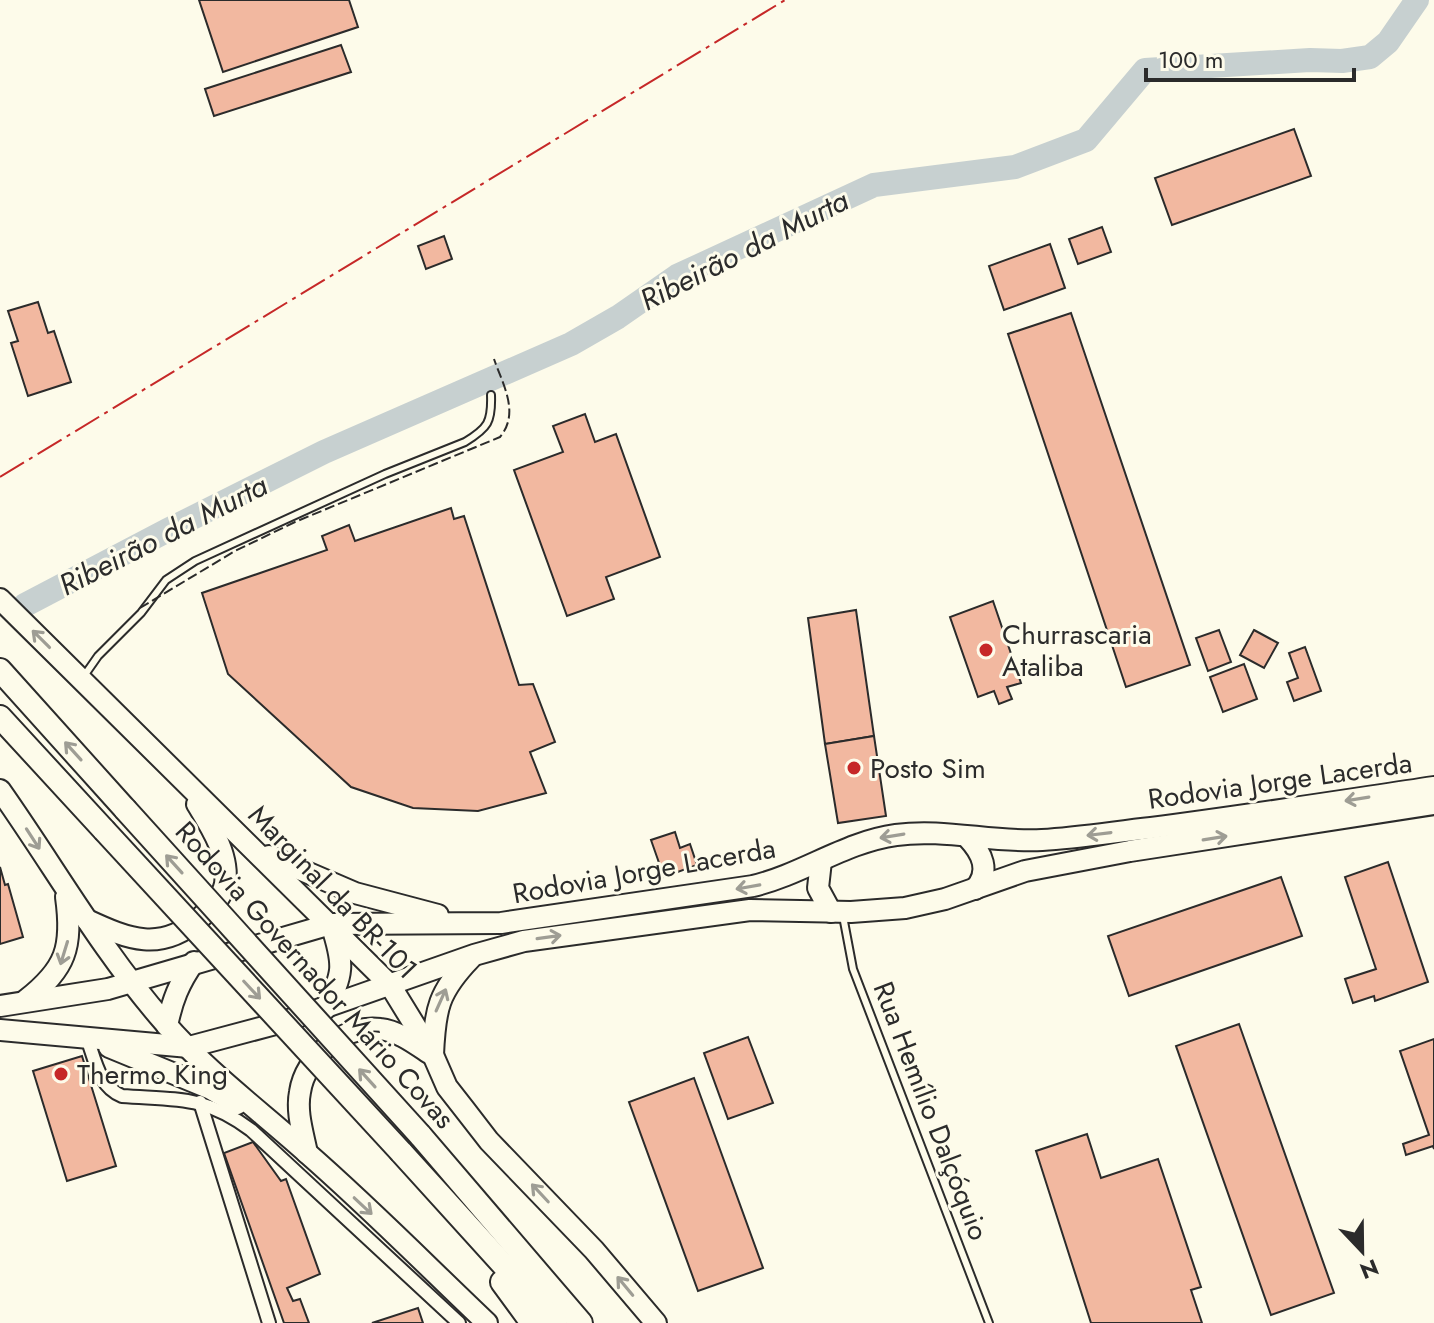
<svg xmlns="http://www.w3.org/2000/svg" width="1434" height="1323" font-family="Jost,sans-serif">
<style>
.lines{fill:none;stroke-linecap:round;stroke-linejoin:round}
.river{stroke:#c7d0d0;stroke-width:24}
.building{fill:#f2b8a0;stroke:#2b2b2b;stroke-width:2}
.lane-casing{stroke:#2b2b2b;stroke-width:10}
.street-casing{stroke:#2b2b2b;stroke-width:16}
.primary-casing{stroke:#2b2b2b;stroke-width:24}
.highway-casing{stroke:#2b2b2b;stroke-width:26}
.lane{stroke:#fdfbea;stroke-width:6}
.street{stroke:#fdfbea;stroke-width:12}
.primary{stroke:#fdfbea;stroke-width:20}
.highway{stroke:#fdfbea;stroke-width:22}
.highway-bridge-casing{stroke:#2b2b2b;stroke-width:26;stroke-linecap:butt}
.highway-bridge{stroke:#fdfbea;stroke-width:22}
.fence{stroke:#2b2b2b;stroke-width:2;stroke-dasharray:10 4;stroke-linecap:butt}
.power{stroke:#c62828;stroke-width:2;stroke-dasharray:28 6 4 6;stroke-linecap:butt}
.oneway{stroke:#9e9d94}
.poi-dot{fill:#c62828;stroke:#fdfbea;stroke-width:3}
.labels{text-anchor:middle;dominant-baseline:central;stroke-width:6;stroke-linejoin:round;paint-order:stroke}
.poi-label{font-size:28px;fill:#2b2b2b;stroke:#fdfbea;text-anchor:start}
.street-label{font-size:28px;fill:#2b2b2b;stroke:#fdfbea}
.water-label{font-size:30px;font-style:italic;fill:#2b2b2b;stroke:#fdfbea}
</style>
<rect width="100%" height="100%" fill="#fdfbea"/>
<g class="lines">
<!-- river -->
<path class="river" d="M25,605l143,-75 156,-78 247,-108 47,-27 59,-41 197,-91 141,-18 71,-27 59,-70 165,-10 32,1 28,-4 18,-15 29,-42"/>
</g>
<!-- building -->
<g class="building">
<path d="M199,0h150l9,27 -135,45z"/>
<path d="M341,45l10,27 -137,44 -9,-27z"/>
<path d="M1294,129l17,47 -139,49 -17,-47z"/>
<path d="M1102,227l9,25 -33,12 -9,-25z"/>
<path d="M444,236l8,23 -26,10 -8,-23z"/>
<path d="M1050,244l15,44 -61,22 -15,-44z"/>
<path d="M38,302l10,31 6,-2 17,51 -43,14 -17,-53 7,-2 -10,-30z"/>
<path d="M1071,313l119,352 -64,22 -118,-353z"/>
<path d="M585,414l10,28 21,-8 44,123 -54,20 8,22 -47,17 -53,-146 49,-18 -10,-26z"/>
<path d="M451,508l3,11 10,-3 55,169 14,-1 22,58 -25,10 16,41 -68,18 -65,-3 -62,-21 -123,-113 -26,-81 125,-43 -5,-14 27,-11 6,16z"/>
<path d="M993,601l28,82 -14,4 5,12 -13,5 -5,-13 -16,6 -28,-80z"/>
<path d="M856,610l18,126 -49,8 -17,-126z"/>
<path d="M1219,630l12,32 -23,9 -12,-33z"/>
<path d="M1254,630l24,13 -14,25 -24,-13z"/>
<path d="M1305,647l16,44 -27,10 -7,-19 11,-4 -9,-25z"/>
<path d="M1244,664l13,35 -34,13 -13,-35z"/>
<path d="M874,736l12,80 -48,7 -13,-79z"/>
<path d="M675,832l5,16 10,-4 7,21 -33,12 -13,-37z"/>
<path d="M1388,862l40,120 -53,19 -1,-5 -21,7 -8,-24 31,-10 -31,-92z"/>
<path d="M0,867l5,18 3,-1 15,53 -23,7z"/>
<path d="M1281,877l21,59 -173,60 -21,-60z"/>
<path d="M1239,1024l95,269 -63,22 -95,-269z"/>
<path d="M748,1037l25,66 -45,16 -24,-66z"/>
<path d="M1434,1039v110l-1,-3 -27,9 -3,-11 26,-9 -29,-84z"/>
<path d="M82,1056l34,110 -49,15 -34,-110z"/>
<path d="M694,1078l69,190 -65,23 -69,-189z"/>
<path d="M1087,1134l14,44 57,-19 43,128 -10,3 11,33h-111l-55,-172z"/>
<path d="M253,1142l28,39 5,-2 34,95 -33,14 6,13 7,-2 9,24h-25l-60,-170z"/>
<path d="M418,1308l5,15h-51z"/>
</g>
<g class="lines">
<defs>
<g id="lane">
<path d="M84,676l14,-20 43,-43 25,-33 29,-19 190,-87 80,-32c23,-14 27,-20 26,-47"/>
<path d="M843,916l10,53 136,354"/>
</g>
<g id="street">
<path d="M87,1038c8,22 12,49 35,58 55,4 82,-1 129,34l208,193"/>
<path d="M200,1102l69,221"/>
</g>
<g id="primary">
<path d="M0,599l390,386 43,70 14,32 18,23 24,31 105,109 62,73"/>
<path d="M0,790c55,78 101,160 164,232 42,49 95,88 143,131 62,54 120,113 180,170"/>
<path d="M968,838c14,15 23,33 7,51"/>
<path d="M269,856l86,37 83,22"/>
<path d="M821,861l-3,27 13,24"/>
<path d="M87,920c41,19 74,33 113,-2 10,-9 22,-20 25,-34 5,-28 -14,-57 -28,-80"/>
<path d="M26,1000c40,-31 47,-53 40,-103"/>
<path d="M0,1006l108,-17 223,-65 170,-1 252,-37c50,-12 92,-44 143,-51 48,-7 97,8 146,5 36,-2 72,-8 109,-12 94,-12 189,-27 283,-41"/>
<path d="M325,1009c19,-35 19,-44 7,-82"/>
<path d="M167,1026c5,-25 12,-43 27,-64"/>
<path d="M0,1030l189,17 94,-25 191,-67 50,-14 226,-31 101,2 54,-4 40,-9 80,-28 105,-20 304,-47"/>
<path d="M109,1047l102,42 26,15"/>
<path d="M433,1055c2,-46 5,-63 38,-97"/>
<path d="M307,1153c-4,-20 -11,-41 -7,-61 5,-35 44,-68 80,-63 18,2 34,14 49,24"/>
</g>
<g id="highway">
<path d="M0,670l125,139"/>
<path d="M0,717l104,113"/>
<path d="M420,1135l161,188"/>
<path d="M401,1152l155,171"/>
<path d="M502,1282l30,41"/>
</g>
</defs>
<!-- lane casing -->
<use href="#lane" class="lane-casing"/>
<!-- street casing -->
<use href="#street" class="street-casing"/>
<!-- primary casing -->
<use href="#primary" class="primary-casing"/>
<!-- highway casing -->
<use href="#highway" class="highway-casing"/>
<!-- lane -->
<use href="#lane" class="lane"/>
<!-- street -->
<use href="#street" class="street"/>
<!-- primary -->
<use href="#primary" class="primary"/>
<!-- highway -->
<use href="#highway" class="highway"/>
<defs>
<g id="highway-bridge">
<path d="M125,809l295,326"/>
<path d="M104,830l297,322"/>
</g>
</defs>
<!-- highway-bridge casing -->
<use href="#highway-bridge" class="highway-bridge-casing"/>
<!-- highway-bridge -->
<use href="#highway-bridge" class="highway-bridge"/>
<!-- fence -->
<path class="fence" d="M140,608l95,-57 60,-29 205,-85c20,-24 3,-52 -6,-78"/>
<!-- power -->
<path class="power" d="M0,477l785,-477"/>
</g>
<!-- one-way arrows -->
<defs><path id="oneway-shaft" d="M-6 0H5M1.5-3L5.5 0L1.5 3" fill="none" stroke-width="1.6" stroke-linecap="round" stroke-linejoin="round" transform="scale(2)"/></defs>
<g class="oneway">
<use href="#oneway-shaft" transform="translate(41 639) rotate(-135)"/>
<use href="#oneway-shaft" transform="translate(73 751) rotate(-132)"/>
<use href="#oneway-shaft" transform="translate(1357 799) rotate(171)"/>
<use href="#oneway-shaft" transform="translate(1099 834) rotate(173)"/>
<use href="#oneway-shaft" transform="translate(892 836) rotate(171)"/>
<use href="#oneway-shaft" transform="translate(1215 838) rotate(-9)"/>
<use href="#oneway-shaft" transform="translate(33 839) rotate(57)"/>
<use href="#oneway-shaft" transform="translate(174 864) rotate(-132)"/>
<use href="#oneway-shaft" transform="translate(748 887) rotate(170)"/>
<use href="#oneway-shaft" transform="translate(549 937) rotate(-8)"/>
<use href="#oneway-shaft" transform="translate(64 953) rotate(107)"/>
<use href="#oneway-shaft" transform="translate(252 990) rotate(47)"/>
<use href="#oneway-shaft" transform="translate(441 1000) rotate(-66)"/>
<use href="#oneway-shaft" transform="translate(367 1078) rotate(-132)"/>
<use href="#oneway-shaft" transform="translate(540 1193) rotate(-133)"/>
<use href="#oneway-shaft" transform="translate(363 1206) rotate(43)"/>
<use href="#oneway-shaft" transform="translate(625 1286) rotate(-130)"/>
</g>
<!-- markers -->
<g class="poi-dot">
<circle cx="986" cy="650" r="8"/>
<circle cx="854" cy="768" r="8"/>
<circle cx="61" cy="1074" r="8"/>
</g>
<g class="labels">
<!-- poi labels -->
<g class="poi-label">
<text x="1002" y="634">Churrascaria<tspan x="1002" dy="32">Ataliba</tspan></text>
<text x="870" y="768">Posto Sim</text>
<text x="77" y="1074">Thermo King</text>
</g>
<!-- street labels -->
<g class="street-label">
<text transform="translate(1280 781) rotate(-8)">Rodovia Jorge Lacerda</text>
<text transform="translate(644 871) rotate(-10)">Rodovia Jorge Lacerda</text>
<text transform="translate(333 892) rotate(46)">Marginal da BR-101</text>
<text transform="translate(315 975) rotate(48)">Rodovia Governador Mário Covas</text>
<text transform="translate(931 1111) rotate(69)">Rua Hemílio Dalçóquio</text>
</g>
<!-- water labels -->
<g class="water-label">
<text transform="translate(744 250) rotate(-27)">Ribeirão da Murta</text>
<text transform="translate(163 535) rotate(-27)">Ribeirão da Murta</text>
</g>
</g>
<!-- north arrow -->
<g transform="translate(1362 1251) rotate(158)" stroke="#fdfbea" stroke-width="6" paint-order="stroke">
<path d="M0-6L14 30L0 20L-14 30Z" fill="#2b2b2b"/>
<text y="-12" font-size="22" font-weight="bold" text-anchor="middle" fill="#2b2b2b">N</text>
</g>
<!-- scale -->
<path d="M1146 68v12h208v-12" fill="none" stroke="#2b2b2b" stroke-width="4"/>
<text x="1158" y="68" font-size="24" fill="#2b2b2b" stroke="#fdfbea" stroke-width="6" paint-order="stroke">100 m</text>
</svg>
